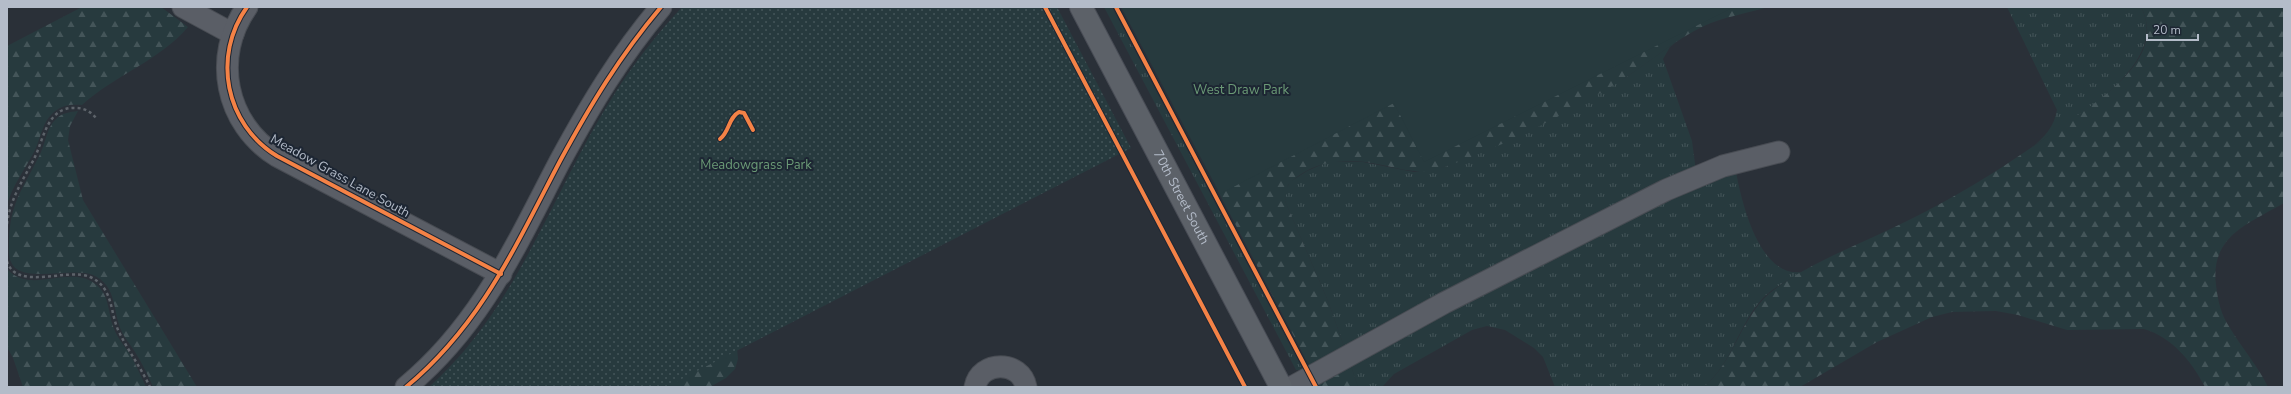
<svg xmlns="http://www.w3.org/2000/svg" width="2291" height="394" font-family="'Nunito Sans',sans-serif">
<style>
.grass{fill:url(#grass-tufts)}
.forest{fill:url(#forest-firs)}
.park{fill:url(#park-dots)}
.pitch{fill:#273a3e}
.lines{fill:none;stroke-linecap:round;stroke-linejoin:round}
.minor-casing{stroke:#484c53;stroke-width:23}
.major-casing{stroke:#484c55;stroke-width:24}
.path{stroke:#5d636a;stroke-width:2.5;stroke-dasharray:3 3;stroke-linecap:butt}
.minor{stroke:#5a5e66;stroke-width:21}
.major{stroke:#5c6168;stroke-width:22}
.cycleway-casing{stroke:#1d2633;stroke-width:6}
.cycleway{stroke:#f48246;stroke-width:4}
.labels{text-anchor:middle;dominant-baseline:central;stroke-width:4;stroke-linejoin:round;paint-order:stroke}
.park-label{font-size:13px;fill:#6b9a76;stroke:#1d2633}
.street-label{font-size:13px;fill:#b4bcc9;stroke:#1d2633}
</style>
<defs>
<pattern id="grass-tufts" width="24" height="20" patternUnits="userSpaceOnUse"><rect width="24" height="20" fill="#273a3e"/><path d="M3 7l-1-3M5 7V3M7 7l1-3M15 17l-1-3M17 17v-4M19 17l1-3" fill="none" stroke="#445559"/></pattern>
<pattern id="forest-firs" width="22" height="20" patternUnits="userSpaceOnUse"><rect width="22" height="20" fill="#273a3e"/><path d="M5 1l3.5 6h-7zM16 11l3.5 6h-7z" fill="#445559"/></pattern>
<pattern id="park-dots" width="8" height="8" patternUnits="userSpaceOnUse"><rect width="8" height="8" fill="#273a3e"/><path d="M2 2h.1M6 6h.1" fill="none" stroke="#445559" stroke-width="1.8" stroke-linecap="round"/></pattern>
</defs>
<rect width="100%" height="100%" fill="#2a3038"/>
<!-- grass -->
<g class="grass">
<path d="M1104,7h8l191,363h-7z"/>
<path d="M2007,7h134c31,59 -72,114 -110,141 13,-10 23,-21 26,-38z"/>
<path d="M1680,39l-10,8 -7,12 29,82 4,30 -350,181 -18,-51 -43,-100 1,-11 4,-8 17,-11 23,-10 33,1 51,10 30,-5 69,-30 67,-34 48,-27z"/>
<path d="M1735,167c6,32 23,111 67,105 -13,8 -28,15 -39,26 -25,27 -30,64 -59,89h-149l-12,-30 -9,-9 -29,-18 -18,-4 -15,4 -78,44 -12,13h-24l-9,-27 98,-53z"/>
</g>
<!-- forest -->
<g class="forest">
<path d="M82,7h79l27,20c-29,34 -73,48 -106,78 -10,-1 -20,0 -28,7 -12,10 -13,25 -19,38 -9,18 -23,36 -28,55v-159z"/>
<path d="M1661,7h107c-20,6 -44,10 -64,19 -28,13 -50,33 -76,50 -53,34 -130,74 -190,93 -18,5 -34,1 -51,-3 -36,-8 -71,-9 -99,19l-3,16 43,100 18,51 -34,19 -94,-180 39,-39z"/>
<path d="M2141,7h143v196c-36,21 -74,33 -68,82 2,16 5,30 14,43 12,20 28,38 38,59h-63c-13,-25 -33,-50 -61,-58l-77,1 -49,-15 -22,-4 -44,1 -20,5 -55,25 -77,45h-96c32,-27 37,-74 71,-98 41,-30 91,-47 136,-70 55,-27 104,-59 154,-95 34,-24 103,-66 76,-117z"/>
<path d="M78,111l-8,15 -2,14 15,60 114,187h-44c-5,-12 -11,-24 -18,-35 -4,-7 -10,-13 -13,-20 -10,-20 -4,-46 -29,-57 -21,-9 -73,10 -82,-13 -3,-6 -2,-15 -2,-21 1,-40 16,-55 32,-89 5,-11 6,-25 15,-33 6,-6 13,-7 22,-8z"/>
<path d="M7,269c24,26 60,-4 87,14 14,9 14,25 18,40 3,12 11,21 18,31 6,11 11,22 16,33h-123l-10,-29 -6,-11z"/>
<path d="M737,348l1,11 -3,10 -9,9 -16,9h-106z"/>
<path d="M1349,360l9,27h-38l-4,-8z"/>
</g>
<!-- park -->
<path class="park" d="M682,7h375l74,141 -465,239h-237c91,-82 122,-194 186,-294 19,-30 42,-59 67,-86z"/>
<!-- pitch -->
<path class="pitch" d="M1121,7h613l-310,155 -30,-59 -174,91z"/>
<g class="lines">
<defs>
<g id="minor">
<path d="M183,7l50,27"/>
<path d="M247,7c-35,49 -22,117 30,149l224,118"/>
<path d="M406,387c75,-62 110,-142 154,-226 31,-57 59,-104 101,-154"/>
<path d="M975,387c5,-27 46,-27 51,0"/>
<path d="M1292,387l152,-84 222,-113 57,-24 56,-14"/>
</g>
<g id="major">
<path id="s1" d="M1081,7l200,380"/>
</g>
</defs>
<!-- minor casing -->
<use href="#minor" class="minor-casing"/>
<!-- major casing -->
<use href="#major" class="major-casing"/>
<!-- path -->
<g class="path">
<path d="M7,224c3,-25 16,-44 27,-65 10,-20 13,-53 42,-51 9,0 15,4 21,11"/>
<path d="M7,261c9,31 61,6 83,16 25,11 19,37 30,57 9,18 21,34 30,53"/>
</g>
<!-- minor -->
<use href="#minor" class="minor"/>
<!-- major -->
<use href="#major" class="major"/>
<defs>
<g id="cycleway">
<path d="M247,7c-35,49 -22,117 30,149l224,118"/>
<path d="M1045,7l200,380"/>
<path d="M1116,7l200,380"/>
<path d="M720,139c10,-8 8,-21 19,-27l5,1 9,17"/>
<path d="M406,387c75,-62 110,-142 154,-226 31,-57 59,-104 101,-154"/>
</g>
</defs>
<!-- cycleway casing -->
<use href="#cycleway" class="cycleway-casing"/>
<!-- cycleway -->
<use href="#cycleway" class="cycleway"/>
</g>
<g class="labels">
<!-- park labels -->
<g class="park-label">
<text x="1241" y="90">West Draw Park</text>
<text x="756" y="165">Meadowgrass Park</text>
</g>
<!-- street labels -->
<g class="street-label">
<text transform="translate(340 176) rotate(29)">Meadow Grass Lane South</text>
<text stroke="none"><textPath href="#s1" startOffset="215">70th Street South</textPath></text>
</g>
</g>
<!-- border -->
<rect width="2291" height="394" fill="none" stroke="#b4bcc9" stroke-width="16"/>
<!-- scale -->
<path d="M2147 34v6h51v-6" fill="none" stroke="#b4bcc9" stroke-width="2"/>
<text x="2153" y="34" font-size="12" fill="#b4bcc9" stroke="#1d2633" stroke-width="3" paint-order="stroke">20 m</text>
</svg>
